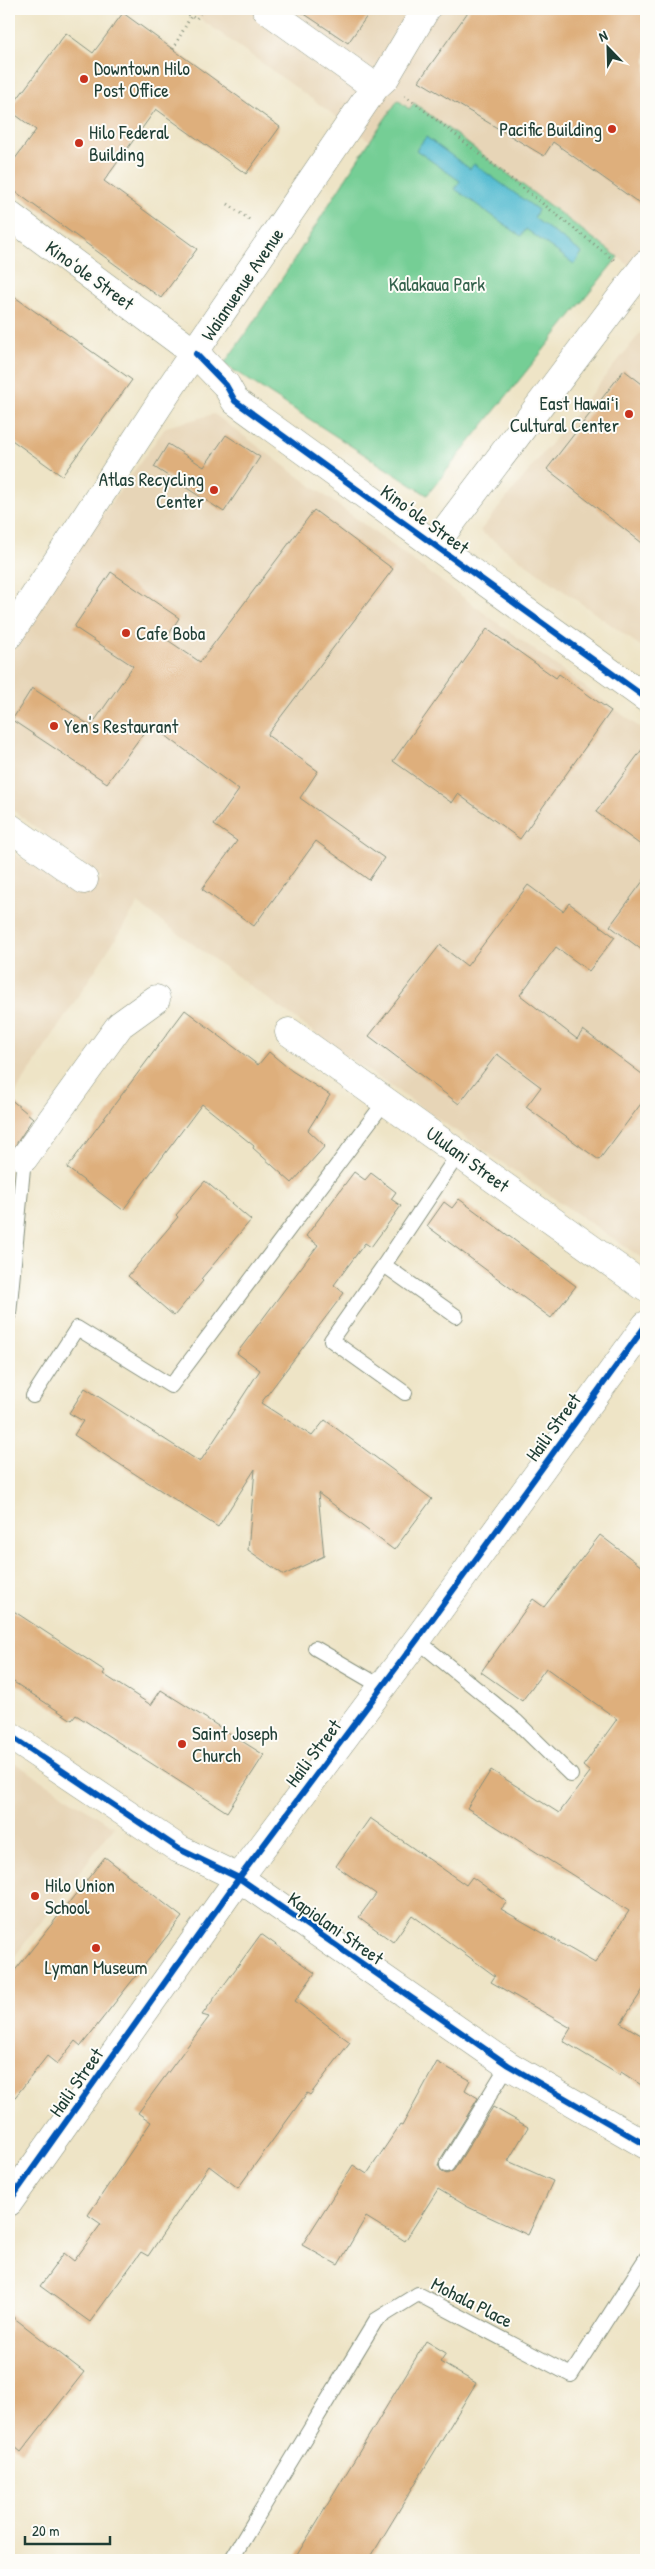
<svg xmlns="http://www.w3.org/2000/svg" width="655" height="2569" font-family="'Patrick Hand',sans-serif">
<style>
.built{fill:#e7d5b7}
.green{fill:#74ce95;stroke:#4a8664}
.water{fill:#54bcd1;stroke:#3a7c82}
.building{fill:#deaf7c}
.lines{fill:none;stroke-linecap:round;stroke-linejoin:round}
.lane-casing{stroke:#86907d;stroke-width:16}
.street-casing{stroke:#86907d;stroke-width:29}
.secondary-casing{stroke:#86907d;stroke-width:29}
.path{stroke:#86907d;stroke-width:3;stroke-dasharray:1 4;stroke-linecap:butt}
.lane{stroke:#fff;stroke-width:14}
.street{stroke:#fff;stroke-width:28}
.secondary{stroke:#fff;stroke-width:28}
.cycleway-casing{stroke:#fdfcf7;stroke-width:9}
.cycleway{stroke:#0057b8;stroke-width:6}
.poi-dot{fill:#c8321e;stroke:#fdfcf7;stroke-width:2}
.labels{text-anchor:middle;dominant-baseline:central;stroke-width:4;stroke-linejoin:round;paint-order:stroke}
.poi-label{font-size:19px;fill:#1f3d34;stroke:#fdfcf7;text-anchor:start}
.street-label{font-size:19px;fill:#1f3d34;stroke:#fdfcf7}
.park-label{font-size:19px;fill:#34614c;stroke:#fdfcf7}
</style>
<rect width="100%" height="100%" fill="#fdfcf7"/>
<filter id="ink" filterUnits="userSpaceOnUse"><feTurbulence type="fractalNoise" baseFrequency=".02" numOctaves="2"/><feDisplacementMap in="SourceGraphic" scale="10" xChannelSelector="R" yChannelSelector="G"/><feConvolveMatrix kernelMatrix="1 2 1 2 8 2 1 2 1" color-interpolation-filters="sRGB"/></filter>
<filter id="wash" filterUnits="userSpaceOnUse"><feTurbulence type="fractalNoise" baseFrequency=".0096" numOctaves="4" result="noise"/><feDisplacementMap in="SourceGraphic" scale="20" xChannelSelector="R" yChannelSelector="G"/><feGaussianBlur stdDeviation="1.12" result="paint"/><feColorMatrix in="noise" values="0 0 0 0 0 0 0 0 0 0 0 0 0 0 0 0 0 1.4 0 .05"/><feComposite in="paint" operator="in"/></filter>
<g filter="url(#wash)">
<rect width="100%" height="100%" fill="#eee4c6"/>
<!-- built -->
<g class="built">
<path d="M187,9h459v269l-232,-175 -33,46z"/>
<path d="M646,326v324l-166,-119z"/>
<path d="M214,414l432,318v529l-301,-206 -207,-151 -129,199v-252l71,41 22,-14 -93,-71v-150l35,-61 122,-169z"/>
<path d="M9,1759l105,68 -105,137z"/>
</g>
<!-- green -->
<path class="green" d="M398,100l11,9 5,-6 204,154 -191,238 -203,-131c62,-85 113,-178 174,-264z"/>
<!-- water -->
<path class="water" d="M426,137l44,32 4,-5 64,46 -4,8 48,35 -8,11 -48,-35 -5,7 -66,-47 5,-8 -44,-31z"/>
<g id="blocks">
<!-- building -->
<g class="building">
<path d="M297,9h75l-24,34z"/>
<path d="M470,9h176v199l-93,-66 -9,14 -125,-75z"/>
<path d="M123,13l157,114 -34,47 -90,-65 -52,72 93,68 -36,49 -152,-111v-20l27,-37 -27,-20 57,-77 27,20z"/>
<path d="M9,293l123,87 -70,96 -53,-38z"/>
<path d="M624,370l22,17v159l-99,-77z"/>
<path d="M226,435l34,22 -36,55 -70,-45 14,-23 36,23z"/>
<path d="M314,510l79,59 -126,166 51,36 -18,27 84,60 -15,22 -53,-39 -62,85 -52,-37 35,-48 -23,-16 25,-35 -89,-66 -43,59 -95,-63 20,-32 59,38 42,-60 -59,-39 37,-55 68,46 -13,21 34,23z"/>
<path d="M487,629l69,49 3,-4 52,37 -91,128 -62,-45 -6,9 -59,-42z"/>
<path d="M646,744v105l-50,-37z"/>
<path d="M646,877v76l-36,-27z"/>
<path d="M528,885l35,26 6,-8 46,34 -26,34 -33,-24 -36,48 57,44 6,-9 63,47v20l-47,63 -73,-53 15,-20 -44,-33 -38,50 -90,-68 71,-91 27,21z"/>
<path d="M185,1010l73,55 11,-13 23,19 38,24 -22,35 17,16 -33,37 -39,-35 1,-2 -52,-42 -79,106 -56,-42z"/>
<path d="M9,1098l24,20 -24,37z"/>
<path d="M354,1172l11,8 6,-7 25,19 -5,7 10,7 -30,41 -6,-4 -31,42 10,8 -83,110 51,33 13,-16 107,79 -38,51 -76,-57 6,63 -40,19 -36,-25 7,-81 -37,58 -144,-92 9,-14 -14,-8 16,-25 115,74 60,-92 -23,-17 81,-108 -12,-9z"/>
<path d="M205,1181l46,39 -50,59 2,2 -29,35 -46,-40 50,-59 -2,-2z"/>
<path d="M459,1199l117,87 -25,32 -124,-92 17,-24 8,6z"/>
<path d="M600,1535l46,35v415l-25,38 25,15v50l-25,-16 -2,3 -56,-34 8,-13 -80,-46 4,-6 -83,-61 -19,27 -34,-25 17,-23 -40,-28 34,-48 96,67 6,-8 35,25 -6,7 94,54 34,-52 -162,-103 24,-38 68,43 31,-41 -7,-6 34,-47 -71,-51 -24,33 -41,-29 52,-73 11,8z"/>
<path d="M9,1608l96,63 -2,3 48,31 10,-15 103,65 -37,57 -151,-97 -4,5 -63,-41z"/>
<path d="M105,1857l77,60 -101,129 -6,-5 -18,23 -10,-8 -38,49v-127z"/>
<path d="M261,1934l54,39 -20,28 55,41 -40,53 -3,-2 -69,95 -29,-22 -61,90 -7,-4 -51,70 -50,-36 24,-33 10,8 27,-37 -13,-9 63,-93 -13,-9 71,-96 -7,-2z"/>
<path d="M437,2062l33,18 -5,10 13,8 -38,62 -2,5 4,7 5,2 7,-4 39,-63 35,20 -20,34 45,20 -25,54 -60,-28 -30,-18 -33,52 -39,-24 -28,48 -36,-20 51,-80 14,9 33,-49 2,1z"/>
<path d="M9,2314l75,58 -63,80 -12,-10z"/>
<path d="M426,2341l20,12 -6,9 36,21 -107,177h-75z"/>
</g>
</g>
</g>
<g filter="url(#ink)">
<use href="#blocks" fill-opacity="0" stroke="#86907d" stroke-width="1"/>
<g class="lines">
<defs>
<g id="lane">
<path d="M384,1265l-53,75 74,53"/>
<path d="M9,1314l15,-156"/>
<path d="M456,1316l-72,-51 75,-112"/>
<path d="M33,1396l44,-68 94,58 215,-286"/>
<path d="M417,1640l100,82 54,53"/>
<path d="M315,1648l67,39"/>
<path d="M447,2165l61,-100"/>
<path d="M231,2560l145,-240 42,-26 153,81 75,-117"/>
</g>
<g id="street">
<path d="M266,9l109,78"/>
<path d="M9,215l187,139"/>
<path d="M435,544l211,-280"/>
<path d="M9,827l75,53"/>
<path d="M289,1032l357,256"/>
<path d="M24,1158l96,-133 36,-26"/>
<path d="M9,2202l230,-324 178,-238 229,-315"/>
</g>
<g id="secondary">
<path d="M196,354l30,31 9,16 411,297"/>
<path d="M9,635l159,-244 207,-304 10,-9 41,-69"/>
<path d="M9,1735l170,114 60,29 269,187 138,80"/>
</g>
</defs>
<!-- lane casing -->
<use href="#lane" class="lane-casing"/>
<!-- street casing -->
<use href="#street" class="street-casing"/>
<!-- secondary casing -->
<use href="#secondary" class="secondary-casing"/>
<!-- path -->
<g class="path">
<path d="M180,9l16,10 4,-5"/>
<path d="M173,49l18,-33"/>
<path d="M405,95l209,165"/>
<path d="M228,204l23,17"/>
</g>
<!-- lane -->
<use href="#lane" class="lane"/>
<!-- street -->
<use href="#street" class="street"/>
<!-- secondary -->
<use href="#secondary" class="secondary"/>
<defs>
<g id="cycleway">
<path d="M196,354l30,31 9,16 411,297"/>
<path d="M9,1735l170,114 60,29 269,187 138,80"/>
<path d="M9,2202l230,-324 178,-238 229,-315"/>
</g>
</defs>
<!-- cycleway casing -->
<use href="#cycleway" class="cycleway-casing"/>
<!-- cycleway -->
<use href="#cycleway" class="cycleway"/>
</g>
</g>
<!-- markers -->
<g class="poi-dot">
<circle cx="84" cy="79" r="5"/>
<circle cx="612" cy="129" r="5"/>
<circle cx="79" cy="143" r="5"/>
<circle cx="629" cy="414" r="5"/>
<circle cx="214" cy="490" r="5"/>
<circle cx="126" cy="633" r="5"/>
<circle cx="54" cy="726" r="5"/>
<circle cx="182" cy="1744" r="5"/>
<circle cx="35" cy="1896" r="5"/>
<circle cx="96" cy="1948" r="5"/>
</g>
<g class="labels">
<!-- poi labels -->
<g class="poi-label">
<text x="94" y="68">Downtown Hilo<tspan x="94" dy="22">Post Office</tspan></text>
<text x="602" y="129" text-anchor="end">Pacific Building</text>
<text x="89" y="132">Hilo Federal<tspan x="89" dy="22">Building</tspan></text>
<text x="619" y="403" text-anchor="end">East Hawaiʻi<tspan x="619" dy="22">Cultural Center</tspan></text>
<text x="204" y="479" text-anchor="end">Atlas Recycling<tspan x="204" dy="22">Center</tspan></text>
<text x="136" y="633">Cafe Boba</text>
<text x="64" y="726">Yen's Restaurant</text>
<text x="192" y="1733">Saint Joseph<tspan x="192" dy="22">Church</tspan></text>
<text x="45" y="1885">Hilo Union<tspan x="45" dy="22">School</tspan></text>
<text x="96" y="1967" text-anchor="middle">Lyman Museum</text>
</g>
<!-- street labels -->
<g class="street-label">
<text transform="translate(90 275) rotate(36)">Kinoʻole Street</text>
<text transform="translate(242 284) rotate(-56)">Waianuenue Avenue</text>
<text transform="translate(425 519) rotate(36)">Kinoʻole Street</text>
<text transform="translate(468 1159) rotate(36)">Ululani Street</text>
<text transform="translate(553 1427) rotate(-54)">Haili Street</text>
<text transform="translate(313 1753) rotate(-53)">Haili Street</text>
<text transform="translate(336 1928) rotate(35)">Kapiolani Street</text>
<text transform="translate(76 2082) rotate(-55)">Haili Street</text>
<text transform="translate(472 2302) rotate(27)">Mohala Place</text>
</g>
<!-- park labels -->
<g class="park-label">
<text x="437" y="284">Kalakaua Park</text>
</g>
</g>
<!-- margin -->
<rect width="655" height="2569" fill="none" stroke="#fdfcf7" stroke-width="30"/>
<!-- north arrow -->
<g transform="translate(608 48) rotate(337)" stroke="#fdfcf7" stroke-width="4" paint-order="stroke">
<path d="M0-4L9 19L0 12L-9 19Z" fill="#1f3d34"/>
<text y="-8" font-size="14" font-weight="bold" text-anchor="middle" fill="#1f3d34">N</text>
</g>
<!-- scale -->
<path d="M25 2536v8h85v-8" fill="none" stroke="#1f3d34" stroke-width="2.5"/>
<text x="32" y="2536" font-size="15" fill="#1f3d34" stroke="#fdfcf7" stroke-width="4" paint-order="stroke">20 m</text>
</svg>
